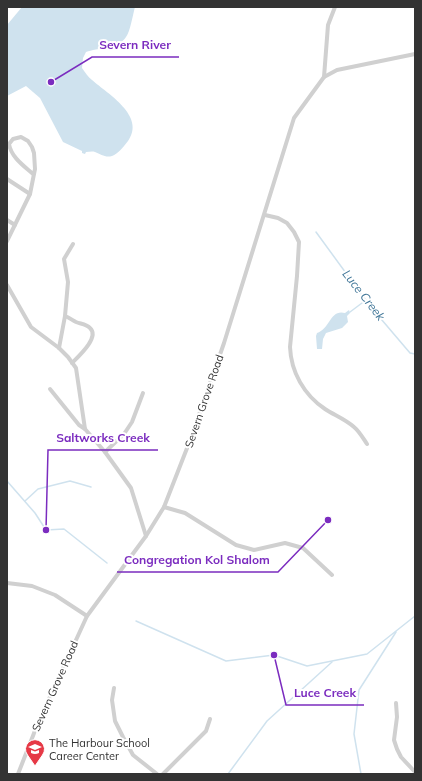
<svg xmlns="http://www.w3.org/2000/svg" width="422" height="781" font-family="Mulish,sans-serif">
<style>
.water{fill:#cfe2ee}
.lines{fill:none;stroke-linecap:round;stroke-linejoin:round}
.stream{stroke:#cfe2ee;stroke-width:1.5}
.street{stroke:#d0d0d0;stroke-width:4}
.labels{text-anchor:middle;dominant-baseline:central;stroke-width:4;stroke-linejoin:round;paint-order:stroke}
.street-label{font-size:11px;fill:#333;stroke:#fff}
.poi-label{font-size:11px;fill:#333;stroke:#fff;text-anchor:start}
.water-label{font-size:12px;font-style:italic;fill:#3f7597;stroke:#fff}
.leader{fill:none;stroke:#7b2cbf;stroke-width:1.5}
.callout-dot{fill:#7b2cbf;stroke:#fff;stroke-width:1.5}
.callout-label{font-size:12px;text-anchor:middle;font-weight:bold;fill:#7b2cbf;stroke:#fff;stroke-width:4;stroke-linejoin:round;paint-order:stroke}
</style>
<rect width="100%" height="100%" fill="#fff"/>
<!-- water -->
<g class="water">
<path d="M22,7h113c-2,7 -5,25 -9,30 -7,11 -29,11 -40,15l-3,6 -1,10c3,4 6,9 10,12 16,14 54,36 36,61 -4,5 -10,13 -16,15 -7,2 -11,-2 -17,-4 -3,-1 -6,0 -9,0l-1,2 -3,-1v-2l-19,-9 -23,-44 -14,-12 -19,10v-71z"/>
<path d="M349,310l1,3 -3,3 1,6 -6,6 -16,5 -3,6 -1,10h-5l-1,-13 1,-3c13,-4 13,-24 28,-20z"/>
</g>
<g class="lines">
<!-- stream -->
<g class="stream">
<path d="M316,232l54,74 40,47 5,1"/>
<path d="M350,312l16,-12"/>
<path d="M7,481l28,32 11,17 18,-1 43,34"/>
<path d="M25,501l13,-12 32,-8 21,6"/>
<path d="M136,621l90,40 48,-6 33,11 60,-12 48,-38"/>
<path d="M228,774l39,-53 65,-59"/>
<path d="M361,774l-7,-40 5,-44 37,-58"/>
</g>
<!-- street -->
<g class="street">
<path d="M324,77l13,-7 78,-16"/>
<path d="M7,179l23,15"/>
<path d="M265,215l13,3 9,5 7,9 5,10 -2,34 -7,71c1,25 14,48 35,62 9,6 20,10 29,18 5,4 9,11 13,17"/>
<path d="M7,220l8,5"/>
<path d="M7,241l23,-47 5,-25 -1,-16 -2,-6 -4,-6 -7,-4 -8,2 -4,5c2,13 15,22 24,30"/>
<path d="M7,285l24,42 28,21 9,9 8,11 9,61 20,23 26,36 15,48"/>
<path d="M65,316c5,2 7,4 11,6 5,2 10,2 14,6 10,9 -11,28 -18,35"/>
<path d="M59,348l6,-32 3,-34 -4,-23 9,-15"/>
<path d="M50,389l29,36 6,4"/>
<path d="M105,452l19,-18 8,-12 11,-29"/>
<path d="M164,507l21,6 51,32 18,5 31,-7 18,5 29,27"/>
<path d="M7,583l25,3 23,9 32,21"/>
<path d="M114,688l-2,12 3,21 8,16 10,18 24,19"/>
<path d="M396,703l1,14 -3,23 3,9 4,8 14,15"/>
<path d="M18,774l20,-51 49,-107 59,-80 18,-29 27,-69 33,-95 70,-225 30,-41 4,-52 7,-18"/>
<path d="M163,774l43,-43 4,-12"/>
</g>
</g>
<!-- icons -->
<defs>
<symbol id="school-pin" viewBox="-11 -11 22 30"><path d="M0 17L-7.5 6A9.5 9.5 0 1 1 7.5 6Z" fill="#e63946" stroke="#fff"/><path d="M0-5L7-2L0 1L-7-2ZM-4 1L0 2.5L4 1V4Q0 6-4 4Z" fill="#fff"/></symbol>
</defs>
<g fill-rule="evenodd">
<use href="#school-pin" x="24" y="738" width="22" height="30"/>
</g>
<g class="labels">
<!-- street labels -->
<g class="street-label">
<text transform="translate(204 401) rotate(-71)">Severn Grove Road</text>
<text transform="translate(55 686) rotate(-66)">Severn Grove Road</text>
</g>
<!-- poi labels -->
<g class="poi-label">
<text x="49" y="743">The Harbour School<tspan x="49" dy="13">Career Center</tspan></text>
</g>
<!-- water labels -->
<g class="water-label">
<text transform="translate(364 295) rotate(52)">Luce Creek</text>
</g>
</g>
<!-- callouts -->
<path class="leader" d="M51 82L92 57H179M46 530L48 450H158M328 520L278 572H117M274 655L286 705H364"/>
<g class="callout-dot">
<circle cx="51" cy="82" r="4"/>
<circle cx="46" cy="530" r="4"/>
<circle cx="328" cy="520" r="4"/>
<circle cx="274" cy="655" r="4"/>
</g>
<g class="callout-label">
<text x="135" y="49">Severn River</text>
<text x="103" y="442">Saltworks Creek</text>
<text x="197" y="564">Congregation Kol Shalom</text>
<text x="325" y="697">Luce Creek</text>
</g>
<!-- border -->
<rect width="422" height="781" fill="none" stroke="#333333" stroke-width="16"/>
</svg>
